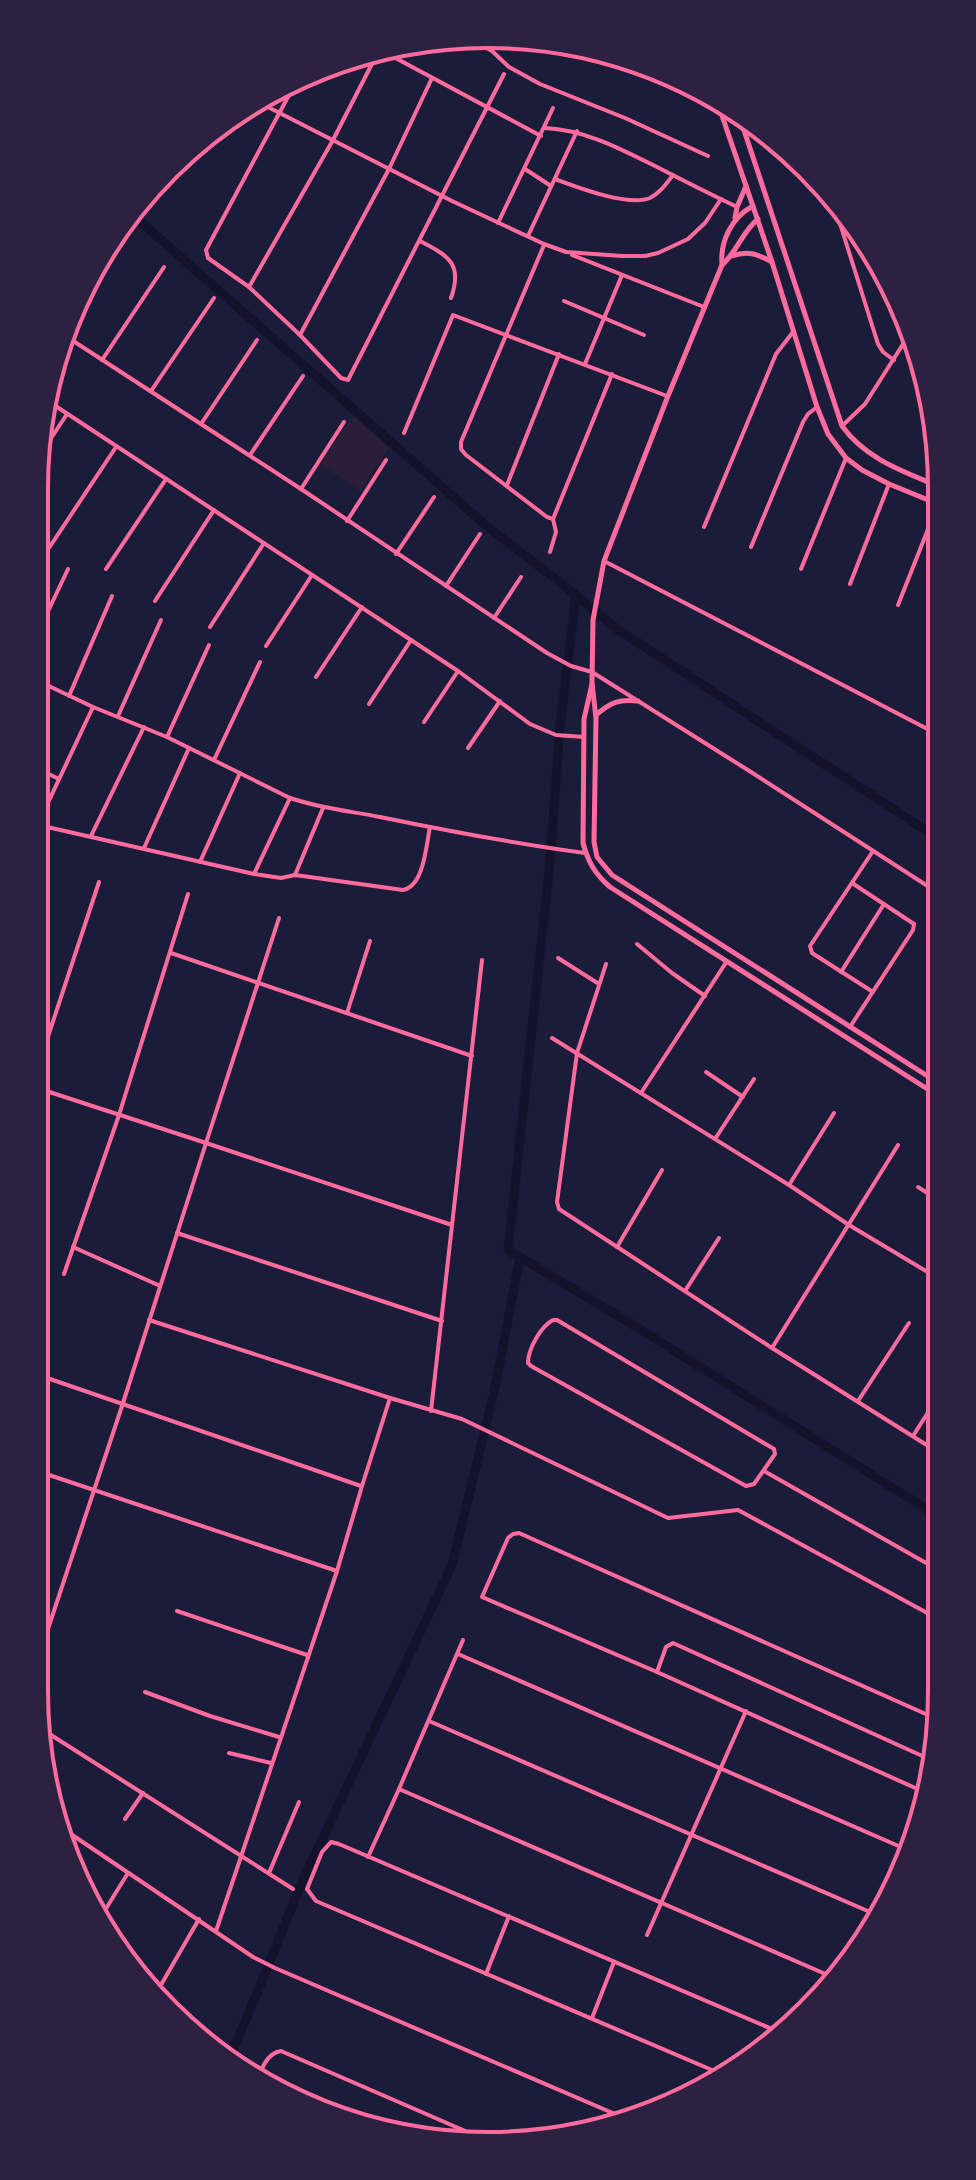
<svg xmlns="http://www.w3.org/2000/svg" width="976" height="2180" font-family="'Golos Text',sans-serif">
<style>
.green{fill:#2a1e3b}
.lines{fill:none;stroke-linecap:round;stroke-linejoin:round}
.canal{stroke:#12122b;stroke-width:9}
.minor{stroke:#ff6b9d;stroke-width:4}
.tertiary{stroke:#ff6b9d;stroke-width:5}
.secondary{stroke:#ff6b9d;stroke-width:5}
.rim{fill:none;stroke:#ff6b9d;stroke-width:4}
</style>
<rect width="100%" height="100%" fill="#1b1b3a"/>
<!-- green -->
<path class="green" d="M353,416l36,32 -28,43 -41,-27z"/>
<g class="lines">
<!-- canal -->
<g class="canal">
<path d="M134,216l356,313 71,54 56,46 322,210"/>
<path d="M576,595l-16,131 -10,136 -42,388 122,73 311,195"/>
<path d="M229,2059l31,-73 41,-102 151,-319 42,-173 26,-134"/>
</g>
<!-- minor -->
<g class="minor">
<path d="M467,38l25,13 17,16 31,17 85,34 83,38"/>
<path d="M388,54l153,82"/>
<path d="M297,80l-91,170 2,8 41,29 84,-147 43,-84"/>
<path d="M262,104l190,97 92,43 22,8 56,4h23l13,-3 30,-14 17,-16 16,-24"/>
<path d="M545,128c41,2 76,21 112,39 27,14 53,27 80,40"/>
<path d="M525,169l26,17"/>
<path d="M555,179c22,8 73,28 95,19 10,-5 16,-14 23,-23"/>
<path d="M831,195l47,149 5,8 11,8"/>
<path d="M498,223l55,-115"/>
<path d="M528,236l49,-105"/>
<path d="M420,241c29,15 43,23 31,57"/>
<path d="M544,245l-83,197v7l5,6 81,62 6,2"/>
<path d="M572,255l132,52"/>
<path d="M249,287l51,48 41,43 7,2 156,-306"/>
<path d="M564,301l80,34"/>
<path d="M64,335l237,154 246,164 24,13 21,6 159,100 189,122"/>
<path d="M300,335l89,-166 43,-91"/>
<path d="M102,360l62,-93"/>
<path d="M585,364l37,-89"/>
<path d="M151,391l63,-93"/>
<path d="M51,403l407,268 72,53 26,11 28,2"/>
<path d="M201,424l56,-84"/>
<path d="M842,426l23,-22 47,-74"/>
<path d="M404,433l49,-118 214,81"/>
<path d="M40,455l27,-41"/>
<path d="M250,455l53,-79"/>
<path d="M507,485l52,-131"/>
<path d="M301,489l43,-67"/>
<path d="M347,521l39,-61"/>
<path d="M704,527l72,-173 17,-22"/>
<path d="M751,547l52,-125 5,-8 9,-7"/>
<path d="M49,548l67,-101"/>
<path d="M550,552l6,-20 -3,-13 59,-145"/>
<path d="M396,554l38,-57"/>
<path d="M604,561l335,174"/>
<path d="M106,569l60,-90"/>
<path d="M801,569l45,-111"/>
<path d="M850,584l39,-100"/>
<path d="M446,586l34,-52"/>
<path d="M155,601l59,-91"/>
<path d="M898,605l40,-101"/>
<path d="M494,618l27,-41"/>
<path d="M210,627l54,-84"/>
<path d="M34,641l34,-72"/>
<path d="M266,646l46,-71"/>
<path d="M316,677l46,-70"/>
<path d="M34,679l59,28 74,30 123,61c29,10 59,13 90,19 68,14 137,27 205,36"/>
<path d="M69,696l43,-100"/>
<path d="M34,704l9,-21"/>
<path d="M369,704l42,-64"/>
<path d="M118,716l43,-96"/>
<path d="M424,722l34,-51"/>
<path d="M167,737l42,-92"/>
<path d="M468,748l32,-47"/>
<path d="M214,760l46,-98"/>
<path d="M34,767l25,12"/>
<path d="M34,824l220,50 27,4 14,-3 108,15c21,-4 23,-44 27,-63"/>
<path d="M38,824l55,-117"/>
<path d="M91,836l53,-109"/>
<path d="M144,848l45,-100"/>
<path d="M200,862l40,-89"/>
<path d="M254,874l36,-76"/>
<path d="M295,875l28,-67"/>
<path d="M279,918l-73,225 246,82"/>
<path d="M637,944l35,29 33,23"/>
<path d="M171,953l301,103"/>
<path d="M558,958l41,26"/>
<path d="M606,964l-29,89 -20,149 2,7 213,139 169,106"/>
<path d="M841,972l43,-68"/>
<path d="M873,992l-61,-39 -2,-7 63,-95"/>
<path d="M347,1013l23,-72"/>
<path d="M850,1027l63,-97 1,-6 -62,-41"/>
<path d="M552,1038l237,147 60,40 92,55"/>
<path d="M706,1072l37,25"/>
<path d="M34,1079l65,-197"/>
<path d="M641,1093l86,-132"/>
<path d="M715,1139l39,-60"/>
<path d="M789,1185l45,-72"/>
<path d="M918,1187l22,14"/>
<path d="M177,1233l265,88"/>
<path d="M73,1247l85,38"/>
<path d="M617,1247l45,-77"/>
<path d="M64,1274l55,-159 69,-221"/>
<path d="M685,1291l34,-53"/>
<path d="M149,1320l241,78 72,21 206,99 70,-8 204,111"/>
<path d="M553,1320h4l217,129 1,5 -21,30 -8,2 -215,-120 -3,-3c0,-14 13,-37 25,-43z"/>
<path d="M772,1348l126,-203"/>
<path d="M50,1379l311,107"/>
<path d="M858,1401l51,-78"/>
<path d="M431,1411l51,-451"/>
<path d="M913,1436l28,-44"/>
<path d="M34,1470l303,101"/>
<path d="M764,1471l178,101"/>
<path d="M177,1611l130,44"/>
<path d="M458,1654l452,197"/>
<path d="M34,1671l89,-268 83,-260 -172,-56"/>
<path d="M657,1672l9,-25 7,-4 256,116"/>
<path d="M145,1692l65,24 69,21"/>
<path d="M429,1721l448,194"/>
<path d="M40,1728l253,161"/>
<path d="M229,1753l42,10"/>
<path d="M399,1789l438,190"/>
<path d="M922,1791l-265,-119 -175,-75 26,-59 5,-4 6,-1 418,186"/>
<path d="M125,1819l18,-26"/>
<path d="M56,1824l197,133 22,11 347,149"/>
<path d="M368,1857l31,-68 64,-149"/>
<path d="M269,1873l30,-71"/>
<path d="M102,1915l26,-42"/>
<path d="M216,1931l121,-360 25,-85 28,-88"/>
<path d="M647,1935l99,-224"/>
<path d="M486,1974l23,-58"/>
<path d="M154,1997l45,-78"/>
<path d="M592,2018l22,-56"/>
<path d="M770,2040l5,-10"/>
<path d="M726,2076l-410,-175 -9,-12 15,-37 9,-10 8,2 440,188"/>
<path d="M258,2083c2,-13 9,-30 23,-32l205,89"/>
</g>
<!-- tertiary -->
<g class="tertiary">
<path d="M735,218l2,-11 9,-21"/>
<path d="M758,219c-16,13 -21,33 -36,46l-54,131 -64,165 -11,59 -1,63 4,35 -2,124 3,15 15,18 328,209"/>
<path d="M732,256c16,-6 25,-2 40,6"/>
<path d="M722,264c-2,-23 10,-47 31,-58"/>
<path d="M592,684l-8,35 -1,124c5,19 12,31 27,44l330,210"/>
<path d="M596,715c15,-13 23,-16 42,-14"/>
</g>
<!-- secondary -->
<g class="secondary">
<path d="M717,101l55,161 45,145 11,27 18,24 16,12 27,14 49,20"/>
<path d="M738,112l104,314c24,33 60,45 96,60"/>
</g>
</g>
<!-- crop -->
<path d="M0 0H976V2180H0ZM488 48H488A440 440 0 0 1 928 488V1692A440 440 0 0 1 488 2132H488A440 440 0 0 1 48 1692V488A440 440 0 0 1 488 48Z" fill="#2d2142" fill-rule="evenodd"/>
<path class="rim" d="M488 48H488A440 440 0 0 1 928 488V1692A440 440 0 0 1 488 2132H488A440 440 0 0 1 48 1692V488A440 440 0 0 1 488 48Z"/>
</svg>
